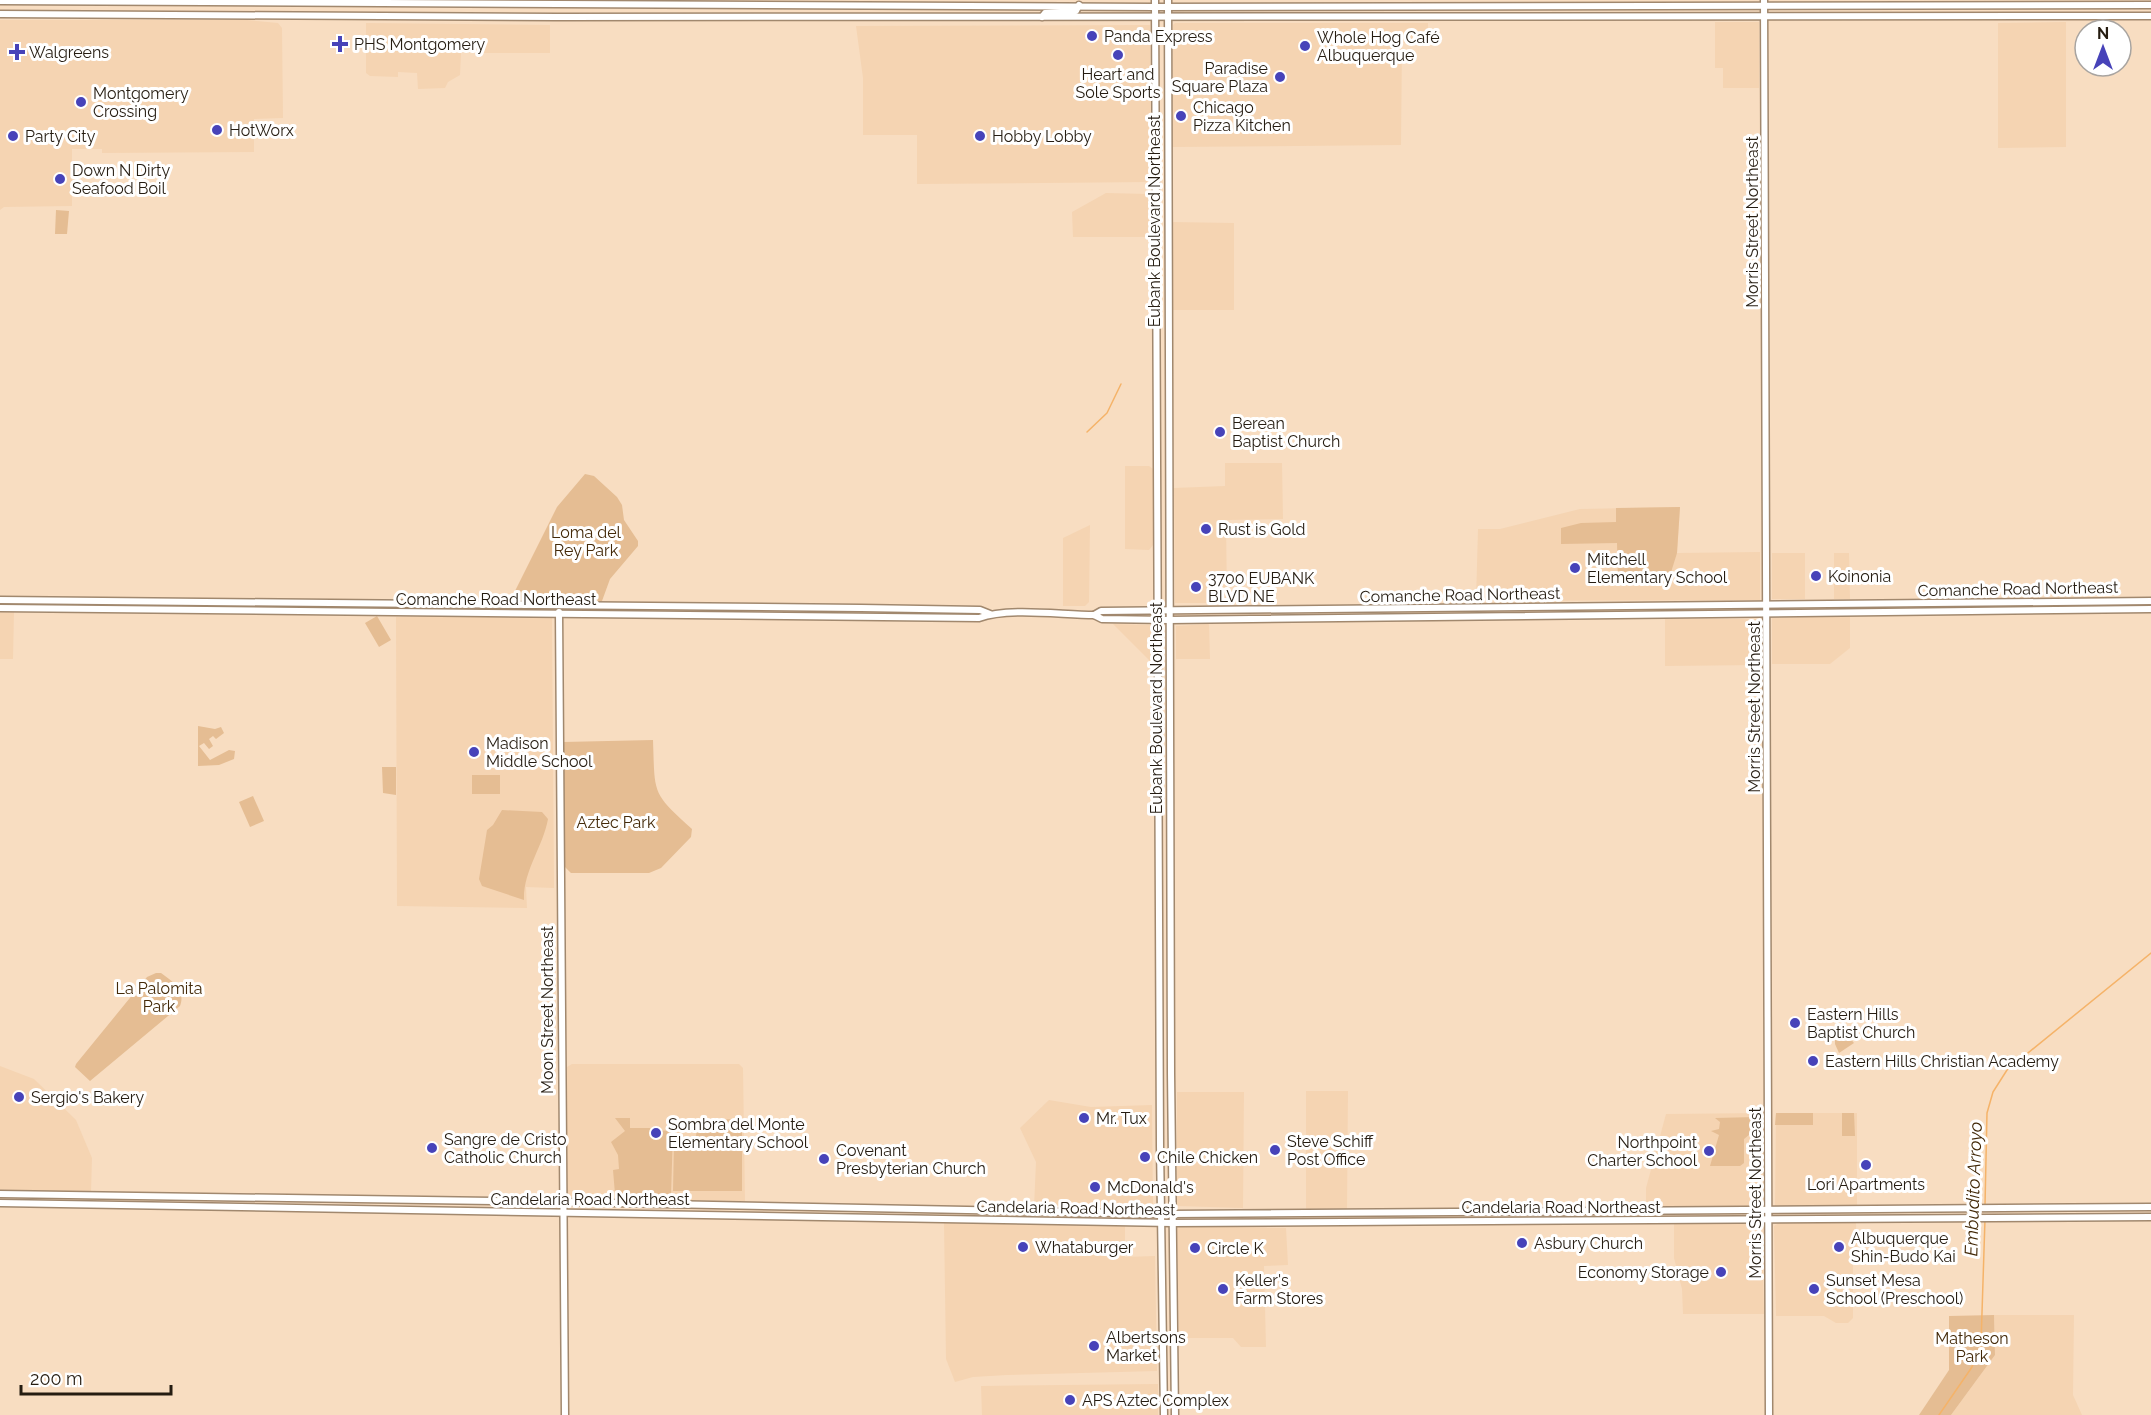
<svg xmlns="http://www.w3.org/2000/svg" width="2151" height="1415" font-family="Raleway,sans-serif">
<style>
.built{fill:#f5d4b2}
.green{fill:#e5bd93}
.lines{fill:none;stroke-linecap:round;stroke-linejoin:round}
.stream{stroke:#f5b369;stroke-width:1.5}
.secondary-casing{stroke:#a1886e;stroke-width:9}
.primary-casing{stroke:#a1886e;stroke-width:9}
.secondary{stroke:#fff;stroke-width:6}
.primary{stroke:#fff;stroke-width:6}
.poi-dot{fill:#4743b9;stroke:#fff;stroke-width:2}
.labels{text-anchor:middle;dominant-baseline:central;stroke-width:6;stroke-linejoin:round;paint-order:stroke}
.poi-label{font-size:16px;fill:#251c11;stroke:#fff;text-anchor:start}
.street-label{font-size:16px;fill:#251c11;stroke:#fff}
.park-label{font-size:16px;fill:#432908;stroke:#fff}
.water-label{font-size:18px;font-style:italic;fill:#412706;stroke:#fff}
</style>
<rect width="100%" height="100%" fill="#f8ddc1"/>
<!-- built -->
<g class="built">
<path d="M0,20h247l31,3 4,5 1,90 -29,1v33l-152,1v-4h-30v57l-68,1 -4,3z"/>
<path d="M1715,22h44v66h-36v-20h-8z"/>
<path d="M2066,22v125l-68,1v-125z"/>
<path d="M366,23l184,2v28h-89l-1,22 -12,7 -3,6 -27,1 -1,-16 -19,-1v5l-28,-1 -4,-3z"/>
<path d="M1175,23h253v20h-26l-1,102 -229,2 1,-122z"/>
<path d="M1150,25l1,157 -234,2v-49h-54v-57l-7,-52z"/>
<path d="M1106,193l43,1 3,43h-79l-1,-25z"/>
<path d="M1171,222l63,1v87h-63z"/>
<path d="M1225,463h57l1,56 -57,1 1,83h-52l-1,-115 51,-2z"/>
<path d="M1125,466h24l4,3v76l-4,5 -24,-1z"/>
<path d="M1680,507l-3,46 83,-1v48l-284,1 2,-72h22l80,-20z"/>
<path d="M1090,525l-1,77 -4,4h-22v-68z"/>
<rect x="1772" y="553" width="33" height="46"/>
<path d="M1834,553h15l1,46h-16z"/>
<path d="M0,612h14l-1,47h-13z"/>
<path d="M559,613l-7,4 2,271 -28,-1 1,21 -130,-2 -1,-289z"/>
<path d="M1850,616v32l-20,16h-58v-46z"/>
<path d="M1665,619h96v46l-96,1z"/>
<path d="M1113,624l38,1 1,38z"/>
<path d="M1209,624l1,35h-34v-33z"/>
<path d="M572,1064h167l4,4 2,133 -178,-2v-132z"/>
<path d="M0,1066l34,13 42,41 16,38 -1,34 -91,-2z"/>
<path d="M1306,1091h42l-1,118h-41z"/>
<path d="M1177,1092h67l-1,116 -66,-2z"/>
<path d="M1049,1100l42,7 61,-2 1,102h-119l2,-45 -16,-34z"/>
<path d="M1764,1113l-2,93h-116v-18l20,-74z"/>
<path d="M1776,1113h81v93l-82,2z"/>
<path d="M1856,1222l1,38 -4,1v57l-5,5h-12l-12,-7h-48l-2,-90 5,-3z"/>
<path d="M944,1223l181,3v31l30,-1 2,115 -150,4 -34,2 -18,5 -9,-23z"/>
<path d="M1674,1223h88l2,91h-81l-1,-25 -8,-31z"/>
<path d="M1177,1226l109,2 2,37 -24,1 2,81h-25l-8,-9h-54z"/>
<path d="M1994,1315h80l-1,80 9,20h-131l44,-60z"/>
<path d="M1158,1384v31h-176l-1,-29z"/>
</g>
<!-- green -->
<g class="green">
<path d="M56,210l13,1 -2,23h-12z"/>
<path d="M585,474l9,2 23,21 5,8 2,15 14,21v5l-28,33 -8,22h-92l47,-94z"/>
<path d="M1680,507l-3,46 -9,29h-50l-1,-39 -56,1v-16l20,-5 35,-1v-14z"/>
<path d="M377,616l14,24 -12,7 -14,-24z"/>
<path d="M198,726l17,3 6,-2 3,6 -8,6 -3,-3 -4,3 4,7 -4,3 -5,-6 -5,3 11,14 19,-10 6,1 -1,8 -15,6 -21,1z"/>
<path d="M653,740c2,54 -2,52 39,89l-1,8 -30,31 -12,5h-78l-6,-6 -2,-125z"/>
<path d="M382,767h14v28l-13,-2z"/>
<rect x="472" y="775" width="28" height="19"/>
<path d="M253,796l11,25 -14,6 -11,-25z"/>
<path d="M502,810l40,2 6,7c-5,28 -25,52 -24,81l-42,-14 -3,-7 8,-49 6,-5z"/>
<path d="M156,973h5c12,9 25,17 19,33l-90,75 -15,-14 1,-3 71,-87z"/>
<path d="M1842,1029l12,14 -15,10 -4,-9v-14z"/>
<path d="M1776,1113h37v12h-38z"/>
<path d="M1842,1113h12l1,23h-13z"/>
<path d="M1756,1117l-1,13 -11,9v24l-4,3h-30l9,-31 -8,-4 8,-2 1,-7 -5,-4z"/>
<path d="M615,1118h15v10h20l3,5 1,-3 19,1 -2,64 -56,-1 -2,-24 6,-1 -1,-14 -7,-13 14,-11z"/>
<path d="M742,1119v72h-69l1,-49 21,2 3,-24z"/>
<path d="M1994,1315l1,40 -44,60h-32l30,-45v-54z"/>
</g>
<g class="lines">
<!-- stream -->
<g class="stream">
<path d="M1087,432l20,-19 14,-29"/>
<path d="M1985,1205l2,-92 6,-21 14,-22 144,-117"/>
<path d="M1939,1415l33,-48 9,-23 4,-125"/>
</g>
<defs>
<g id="secondary">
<path d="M1155,0l5,1146 4,269"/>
<path d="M1168,0l3,1073 4,342"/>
<path d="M1764,0l5,1415"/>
<path d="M0,600l861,8 119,2 10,4"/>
<path d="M0,608l979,10c30,-11 82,-3 115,-3l8,4 67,1 982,-11"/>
<path d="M559,612l6,803"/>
<path d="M1094,615l7,-4 1050,-10"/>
<path d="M0,1194l562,8 610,12 979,-7"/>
<path d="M0,1203l1172,20 979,-6"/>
</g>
<g id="primary">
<path d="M0,1l1155,6 996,-2"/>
<path d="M0,14l557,3 1594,-1"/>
<path d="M1042,17l3,-4 31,-2 3,-6"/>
</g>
</defs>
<!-- secondary casing -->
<use href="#secondary" class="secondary-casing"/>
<!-- primary casing -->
<use href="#primary" class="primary-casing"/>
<!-- secondary -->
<use href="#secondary" class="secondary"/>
<!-- primary -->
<use href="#primary" class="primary"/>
</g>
<!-- markers -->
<g class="poi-dot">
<circle cx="1092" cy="36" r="6"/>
<path d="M337 35h6v6h6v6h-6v6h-6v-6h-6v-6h6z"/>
<circle cx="1305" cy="46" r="6"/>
<path d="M14 43h6v6h6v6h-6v6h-6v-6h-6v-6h6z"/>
<circle cx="1118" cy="55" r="6"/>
<circle cx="1280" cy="77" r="6"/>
<circle cx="81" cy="102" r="6"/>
<circle cx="1181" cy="116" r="6"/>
<circle cx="217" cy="130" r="6"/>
<circle cx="13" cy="136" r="6"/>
<circle cx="980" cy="136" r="6"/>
<circle cx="60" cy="179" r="6"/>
<circle cx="1220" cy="432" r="6"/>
<circle cx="1206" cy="529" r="6"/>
<circle cx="1575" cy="568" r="6"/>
<circle cx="1816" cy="576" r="6"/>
<circle cx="1196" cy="587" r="6"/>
<circle cx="474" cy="752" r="6"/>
<circle cx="1795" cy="1023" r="6"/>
<circle cx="1813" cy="1061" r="6"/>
<circle cx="19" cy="1097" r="6"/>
<circle cx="1084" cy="1118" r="6"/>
<circle cx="656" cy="1133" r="6"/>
<circle cx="432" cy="1148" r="6"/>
<circle cx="1275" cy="1150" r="6"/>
<circle cx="1709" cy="1151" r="6"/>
<circle cx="1145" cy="1157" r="6"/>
<circle cx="824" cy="1159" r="6"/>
<circle cx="1866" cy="1165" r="6"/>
<circle cx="1095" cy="1187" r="6"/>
<circle cx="1522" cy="1243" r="6"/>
<circle cx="1023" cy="1247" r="6"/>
<circle cx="1839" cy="1247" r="6"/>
<circle cx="1195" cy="1248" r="6"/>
<circle cx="1721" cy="1272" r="6"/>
<circle cx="1223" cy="1289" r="6"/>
<circle cx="1814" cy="1289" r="6"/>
<circle cx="1094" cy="1346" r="6"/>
<circle cx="1070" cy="1400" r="6"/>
</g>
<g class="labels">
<!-- poi labels -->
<g class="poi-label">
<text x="1104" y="36">Panda Express</text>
<text x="1317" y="37">Whole Hog Café<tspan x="1317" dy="18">Albuquerque</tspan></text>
<text x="354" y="44">PHS Montgomery</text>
<text x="29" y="52">Walgreens</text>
<text x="1268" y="68" text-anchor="end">Paradise<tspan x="1268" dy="18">Square Plaza</tspan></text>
<text x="1118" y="74" text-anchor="middle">Heart and<tspan x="1118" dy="18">Sole Sports</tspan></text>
<text x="93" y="93">Montgomery<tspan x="93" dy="18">Crossing</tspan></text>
<text x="1193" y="107">Chicago<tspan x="1193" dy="18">Pizza Kitchen</tspan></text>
<text x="229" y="130">HotWorx</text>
<text x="25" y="136">Party City</text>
<text x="992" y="136">Hobby Lobby</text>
<text x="72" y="170">Down N Dirty<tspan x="72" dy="18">Seafood Boil</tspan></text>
<text x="1232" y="423">Berean<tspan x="1232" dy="18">Baptist Church</tspan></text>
<text x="1218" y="529">Rust is Gold</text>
<text x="1587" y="559">Mitchell<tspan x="1587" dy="18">Elementary School</tspan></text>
<text x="1828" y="576">Koinonia</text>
<text x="1208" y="578">3700 EUBANK<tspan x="1208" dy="18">BLVD NE</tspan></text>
<text x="486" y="743">Madison<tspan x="486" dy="18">Middle School</tspan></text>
<text x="1807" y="1014">Eastern Hills<tspan x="1807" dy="18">Baptist Church</tspan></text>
<text x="1825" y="1061">Eastern Hills Christian Academy</text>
<text x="31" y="1097">Sergio's Bakery</text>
<text x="1096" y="1118">Mr. Tux</text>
<text x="668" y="1124">Sombra del Monte<tspan x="668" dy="18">Elementary School</tspan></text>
<text x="444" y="1139">Sangre de Cristo<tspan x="444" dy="18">Catholic Church</tspan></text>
<text x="1287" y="1141">Steve Schiff<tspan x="1287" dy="18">Post Office</tspan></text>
<text x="1697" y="1142" text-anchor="end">Northpoint<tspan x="1697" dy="18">Charter School</tspan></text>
<text x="836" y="1150">Covenant<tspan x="836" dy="18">Presbyterian Church</tspan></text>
<text x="1157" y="1157">Chile Chicken</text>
<text x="1866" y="1184" text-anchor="middle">Lori Apartments</text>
<text x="1107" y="1187">McDonald's</text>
<text x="1851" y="1238">Albuquerque<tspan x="1851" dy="18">Shin-Budo Kai</tspan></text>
<text x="1534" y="1243">Asbury Church</text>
<text x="1035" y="1247">Whataburger</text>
<text x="1207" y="1248">Circle K</text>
<text x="1709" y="1272" text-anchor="end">Economy Storage</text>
<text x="1235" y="1280">Keller's<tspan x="1235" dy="18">Farm Stores</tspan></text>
<text x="1826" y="1280">Sunset Mesa<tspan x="1826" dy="18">School (Preschool)</tspan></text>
<text x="1106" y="1337">Albertsons<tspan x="1106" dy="18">Market</tspan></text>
<text x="1082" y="1400">APS Aztec Complex</text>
</g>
<!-- street labels -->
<g class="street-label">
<text transform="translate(1154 221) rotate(-90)">Eubank Boulevard Northeast</text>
<text transform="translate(1752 222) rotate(-90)">Morris Street Northeast</text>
<text transform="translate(2018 589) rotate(-1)">Comanche Road Northeast</text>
<text transform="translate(1460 595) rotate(-1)">Comanche Road Northeast</text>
<text x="496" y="599">Comanche Road Northeast</text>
<text transform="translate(1754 707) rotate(-90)">Morris Street Northeast</text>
<text transform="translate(1156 708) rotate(-90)">Eubank Boulevard Northeast</text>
<text transform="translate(547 1010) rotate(-90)">Moon Street Northeast</text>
<text transform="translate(1755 1193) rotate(-90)">Morris Street Northeast</text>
<text x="590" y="1199">Candelaria Road Northeast</text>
<text x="1561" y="1207">Candelaria Road Northeast</text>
<text transform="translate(1076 1208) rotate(1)">Candelaria Road Northeast</text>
</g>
<!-- park labels -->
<g class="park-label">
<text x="586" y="532">Loma del<tspan x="586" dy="18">Rey Park</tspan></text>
<text x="616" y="822">Aztec Park</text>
<text x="159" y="988">La Palomita<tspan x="159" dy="18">Park</tspan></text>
<text x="1972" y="1338">Matheson<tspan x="1972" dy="18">Park</tspan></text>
</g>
<!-- water labels -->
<g class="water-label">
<text transform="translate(1973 1189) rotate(-88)">Embudito Arroyo</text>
</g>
</g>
<!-- north arrow -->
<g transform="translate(2103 48)"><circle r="28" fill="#ffffff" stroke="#a8a4a0" stroke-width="1.5"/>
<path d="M0-4.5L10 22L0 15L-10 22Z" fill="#4743b9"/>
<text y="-9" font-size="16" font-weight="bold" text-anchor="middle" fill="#251c11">N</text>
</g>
<!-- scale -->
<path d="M21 1385v9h150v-9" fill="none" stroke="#251c11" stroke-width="3"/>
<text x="30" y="1385" font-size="18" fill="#251c11" stroke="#ffffff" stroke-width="4.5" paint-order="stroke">200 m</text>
</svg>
